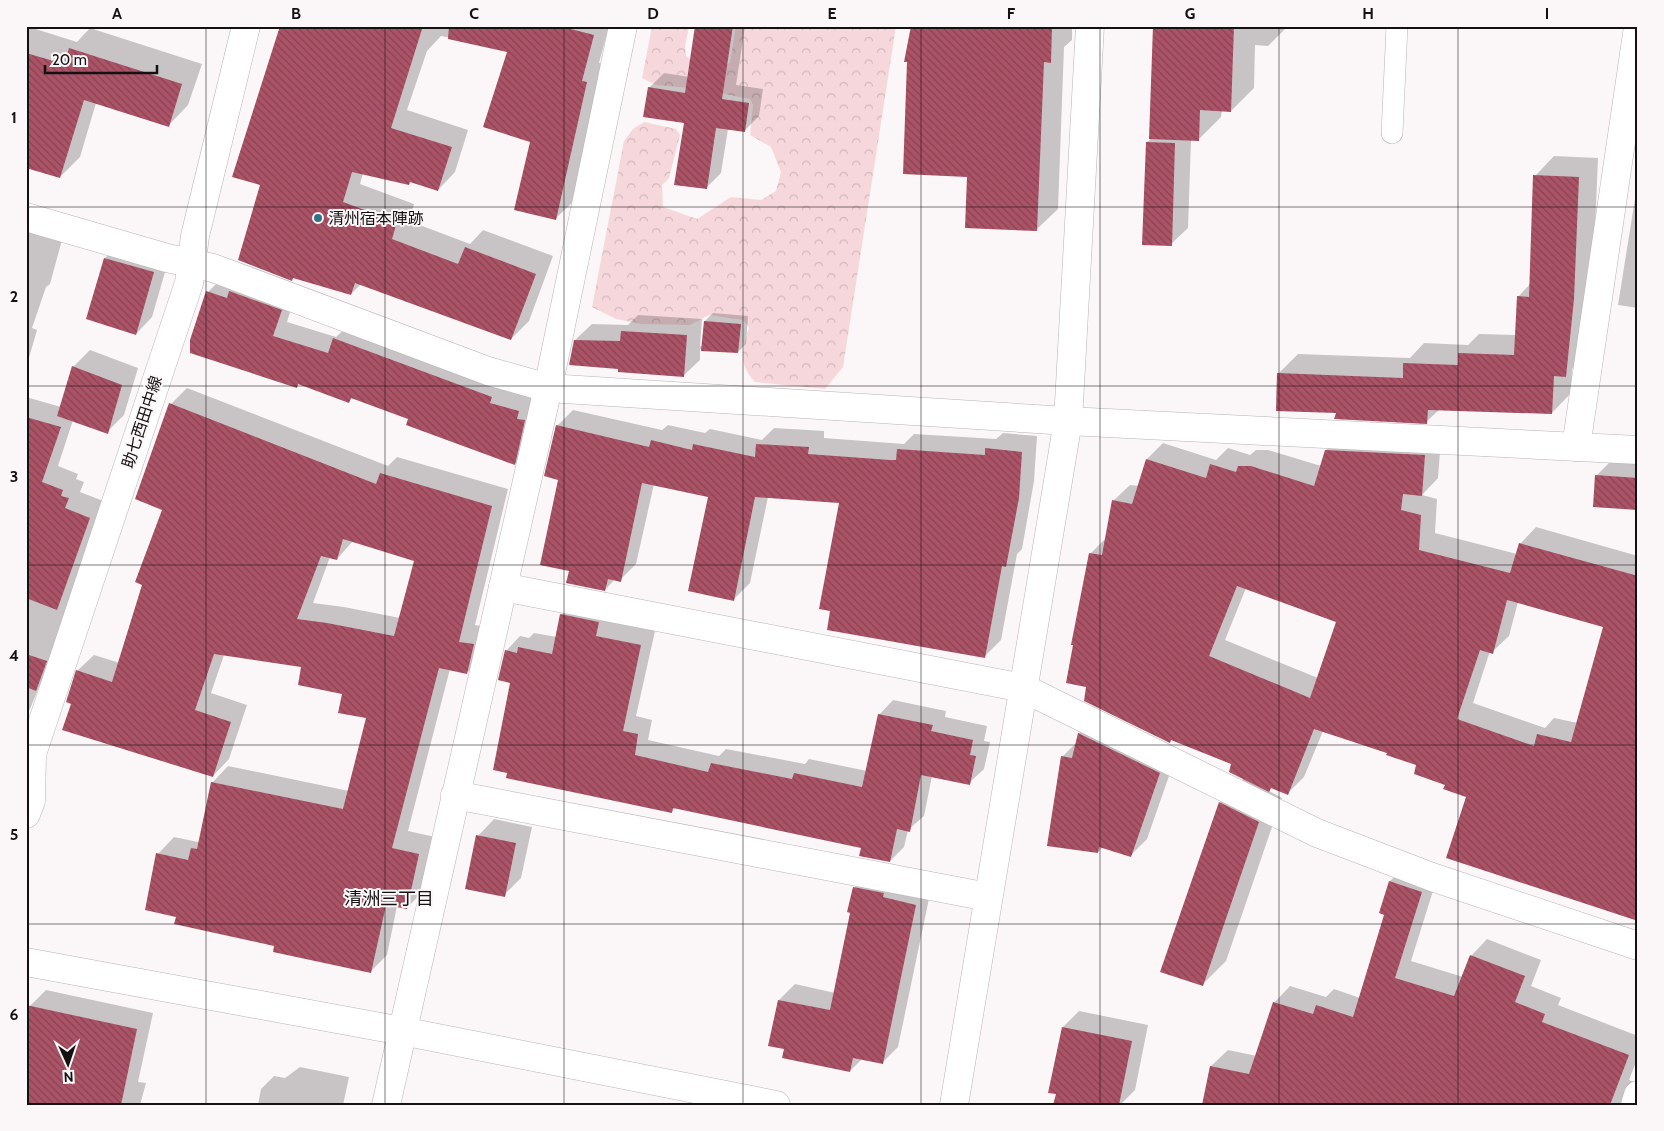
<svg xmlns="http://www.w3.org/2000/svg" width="1664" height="1131" font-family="Cabin,'Noto Sans JP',sans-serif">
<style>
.forest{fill:url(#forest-crowns)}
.shadow{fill:#0003;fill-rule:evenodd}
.building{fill:url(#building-back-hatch);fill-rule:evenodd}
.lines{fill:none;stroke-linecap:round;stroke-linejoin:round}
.service-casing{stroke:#b9b4b5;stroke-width:22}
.minor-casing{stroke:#b9b4b5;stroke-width:29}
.tertiary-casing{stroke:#b9b4b5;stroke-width:29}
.secondary-casing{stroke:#b9b4b5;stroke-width:29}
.service{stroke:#fff;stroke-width:21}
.minor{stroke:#fff;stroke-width:28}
.tertiary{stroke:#fff;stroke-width:28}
.secondary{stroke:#fff;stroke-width:28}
.grid{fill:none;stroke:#131112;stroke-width:1;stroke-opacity:0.55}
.poi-dot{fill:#317385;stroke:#fbf6f7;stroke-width:2}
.labels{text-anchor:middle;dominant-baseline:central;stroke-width:4;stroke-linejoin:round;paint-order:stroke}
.poi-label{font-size:16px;fill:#131112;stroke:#fbf6f7;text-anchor:start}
.street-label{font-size:16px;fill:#131112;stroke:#fbf6f7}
.neighbourhood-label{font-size:18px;fill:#131112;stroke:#fbf6f7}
.neatline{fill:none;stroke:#131112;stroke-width:2}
.grid-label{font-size:16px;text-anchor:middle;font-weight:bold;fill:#131112}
</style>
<defs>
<pattern id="forest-crowns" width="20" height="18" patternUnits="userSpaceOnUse" patternTransform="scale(1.25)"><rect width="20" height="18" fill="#f6d7dc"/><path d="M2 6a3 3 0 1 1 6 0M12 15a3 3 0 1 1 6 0" fill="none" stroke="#d2b8bc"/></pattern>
<pattern id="building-back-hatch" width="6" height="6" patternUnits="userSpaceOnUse" patternTransform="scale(1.25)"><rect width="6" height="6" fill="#ab5367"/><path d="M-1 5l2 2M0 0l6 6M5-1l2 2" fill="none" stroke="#8a4353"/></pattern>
</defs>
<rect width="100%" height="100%" fill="#fbf6f7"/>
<!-- forest -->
<g class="forest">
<path d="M652,26h37l-4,20 1,10 10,7 -4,25 -36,-3 -14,-7z"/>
<path d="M736,26h160l-53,341 -18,22 -70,-7c-18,-20 -12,-30 -6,-55l-6,-7 -34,-5 -19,10 -49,-1 -25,-5 -24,-12 32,-166 9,-12 11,-7 32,7 4,6 -11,43 -7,7 1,22 34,12 34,-22 30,3 15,-9 5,-19 -10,-25 -21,-12 3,-30 -3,-6 -31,-6 3,-24 8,-7z"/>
</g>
<!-- shadow -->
<g class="shadow">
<path d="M26,26l51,16 13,-14 112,36 -14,41 -20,21 -72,-23 -16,54 -20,20 -34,-10z"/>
<path d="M281,26h328l-10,37 5,1 -30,137 -18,17 -24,-77 -23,-90 -68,-15 -14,15 -20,59 61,20 -13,42 -17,18 -27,-9 -48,-8 -3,11 54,20 -5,17 61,23 13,-14 70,26 -24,65 -18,18 -150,-55 -10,10 -57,-17 -2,2 -31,-94z"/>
<path d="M697,26h48l-9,59 27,4 -4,27 -15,15 -16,-2 -7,44 -15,15 -21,-66 -36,-34 15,-15 25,4z"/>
<path d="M913,26h159v14l-8,7 -6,162 -22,21 -68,-55z"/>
<path d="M1154,26h134l-20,20 -13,-1 -1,43 -23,23 -9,-1 -1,7 -23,23h-7l-3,88 -17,16 -24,-102 3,-2z"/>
<path d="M1554,156l44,2 -5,120 -8,78 -13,13 -1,24 -19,20 -112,-4 -14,13 -88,-10 -60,-38 20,-20 112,4 14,-15 44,2 11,-11 37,1 2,-38 12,-13 5,-108z"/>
<path d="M1638,180v128l-20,-3z"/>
<path d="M26,218l39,11 -15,55 -4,3 -14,41 5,2 -11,38z"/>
<path d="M122,242l48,13 -18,62 -16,17 -31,-76z"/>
<path d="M222,278l73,18 -8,26 49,15 13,-12 184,72 -5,53 -14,14 -105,-46 -56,-21 -5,5 -48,-19 -3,3 -89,-94z"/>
<path d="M713,313l35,3 -2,28 -8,8 -38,-3v11l-17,16 -64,-8 -44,-28 17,-16 36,1 10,-10 64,4 -2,27 3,1 2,-26z"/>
<path d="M90,350l48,18 -14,47 -17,17 -34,-12 -15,46 20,8 -2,5 8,3 -4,10 26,10 -54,171 -13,14 -9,22 -4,5v-317l35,10 12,-40z"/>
<path d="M187,388l201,78 9,-9 111,32 -33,136 15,3 -7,28 -16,17 -17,-4 -42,162 27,6 -12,54 -16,17 -10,-2 -10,49 -17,17 -193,-56 -19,-62 16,-17 24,5 2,-2 12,-57 16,-17 121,25 19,-74 -24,-24 -41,-27 -79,-11 -13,38 36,12 -18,54 -16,17 -141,-72 5,-33 17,-16 26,8 44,-154 7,-105zM353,541l62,19 -15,58 -56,-11 -31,-4 17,-46 7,2z"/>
<path d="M573,410l89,20 6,-5 37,8 5,-4 52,11 12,-12 50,3v7l80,6 10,-10 82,5 7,-6 34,3 -3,45 -12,68 -5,5 -16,86 -16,16 -144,-155 -73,-4 -18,86 -16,16 -25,-103 -55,-12 -18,80 -16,16 -5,-1 -10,11 -35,-20 -11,-91 -2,-53z"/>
<path d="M1343,434l98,5 -3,39 -16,17 15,4 -2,34 82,21 3,-10 16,-17 102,29v364l-170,-124 -50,-32 -95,-33 -19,46 -16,16 -16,-6 -3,4 13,7 -56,163 -24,24 18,-182 24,-25 -11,-15 -61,-24 -2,3 -82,-56 2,-132 17,-17 6,-36 17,-16 9,1 8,-27 16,-16 53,17 12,-12 22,7 6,-5h12l53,16 5,-16zM1246,588l91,34 -19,56 -93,-38zM1518,602l87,24 -27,97 -24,-5 -9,10 -72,-25 17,-52 2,1 17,-16z"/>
<path d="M1613,459l25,2v48l-42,-33z"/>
<path d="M576,600l34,21 45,10 -19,85 16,4 -4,20 71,16 7,-7 79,15 4,-5 58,12 12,-56 14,-15 53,11 -1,6 42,9 -3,15 6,1 -6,27 -15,14 -37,-7 -8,40 -16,14 -4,17 -14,14 -27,-14 -187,-40 -5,5 -159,-130 -6,-31 14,-15 9,2 5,-5 23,4 4,-22z"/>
<path d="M1096,717l80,39 -29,83 -17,17 -27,-9 -5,5 -36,-95 15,-15 2,-9z"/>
<path d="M494,819l38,8 -11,51 -17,17 -26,-59z"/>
<path d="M1407,865l31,10 -27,86 52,16 8,-21 16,-17 54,21 -10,26 30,12 -3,7 80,31v21l-9,23 5,2 -2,5 6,18h-435l8,-39 17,-16 29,6 17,-53 16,-17 36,11 8,-8 26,9 25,-84 5,-33z"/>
<path d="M870,872l61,17 -33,158 -16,16 -20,-4 -12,12 -65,-23 -6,-48 16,-16 40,9 17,-81 2,-24z"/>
<path d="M46,990l107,23 -15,69 8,1 -6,22h-114l4,-99z"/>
<path d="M1079,1011l69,14 -13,65 -15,15h-65l8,-78z"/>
<path d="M300,1067l49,10 -6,28h-85l3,-16 13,-13 11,2z"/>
</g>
<!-- building -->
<g class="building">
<path d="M280,26h143l-32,102 61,19 -14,44 -28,-9 -1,3 -57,-13 -9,30 54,20 -5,17 66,25 7,-17 71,27 -25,66 -156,-57 -4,12 -58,-17 -1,3 -54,-21 22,-75 -28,-8z"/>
<path d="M449,26h110l35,9 -12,46 5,1 -31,138 -42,-10 16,-68 -47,-15 24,-75 -59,-13z"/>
<path d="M695,26h38l-11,73 27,4 -4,29 -29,-4 -9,61 -33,-4 10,-62 -41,-6 5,-30 37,6z"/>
<path d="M911,26h141l-1,37 -7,-1 -7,169 -72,-3 2,-51 -64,-3 4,-112h-3z"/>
<path d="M1153,26h81l-3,86 -31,-2 -1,31 -50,-2z"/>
<path d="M69,48l113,36 -13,43 -85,-27 -24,78 -34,-10v-115l38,11z"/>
<path d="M1146,142l29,1 -3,103 -30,-1z"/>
<path d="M1533,175l46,2 -5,122 -8,78 -12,-1 -2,38 -124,-4 -1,14 -93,-5 2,-6 -60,-2 1,-38 126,5v-15l55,2v-12l56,2 3,-59 12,1z"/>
<path d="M104,258l50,14 -18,63 -50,-16z"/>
<path d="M206,291l21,7 2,-7 53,19 -9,26 55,17 5,-15 159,59 -2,6 29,8 -2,8 8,1 -10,45 -109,-40 2,-6 -57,-21 -2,5 -51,-19 -1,4 -107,-35v-13z"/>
<path d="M704,321l37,3 -3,29 -37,-2z"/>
<path d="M621,331l66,4 -3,42 -66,-5v-3l-49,-4 5,-25 46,1z"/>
<path d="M72,366l50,19 -14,49 -51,-18z"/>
<path d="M169,403l207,81 4,-11 112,33 -33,136 15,2 -7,30 -28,-6 -47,180 27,6 -12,55 -21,-4 -15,68 -98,-21 1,-6 -100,-22 2,-7 -31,-7 11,-57 32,7 3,-12 6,1 14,-67 132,27 23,-91 -28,-5 4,-19 -44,-9 3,-18 -87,-13 -19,56 36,12 -18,55 -151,-47 9,-26 -5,-2 10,-32 36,12 30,-97 -7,-3 27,-72 -27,-11zM343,539l71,22 -20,75 -67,-13 -30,-4 24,-63 16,4z"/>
<path d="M26,417l35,10 -19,55 21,8 -2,6 8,2 -4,10 25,10 -33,92 -31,-12z"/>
<path d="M556,425l93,22 2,-7 41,10 1,-6 62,13 1,-13 53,3 -1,7 82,6h6l1,-11 88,6v-7l37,4 -3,46 -13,69 -4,-1 -17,92 -158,-28 3,-19 -11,-2 20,-106 -84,-6 -21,104 -46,-10 20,-94 -66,-14 -21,99 -13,-3 -3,12 -39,-8 3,-12 -29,-6 18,-85 -14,-4z"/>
<path d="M1325,450l100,5 -3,41 -19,-2 -2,16 20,5 -2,35 91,23 9,-30 119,33v345l-192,-63 20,-61 -23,-8 2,-4 -31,-11 2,-9 -30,-10 1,-2 -73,-24 -26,66 -17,-7 -2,4 -40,-20 2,-8 -60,-24 -1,3 -86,-42 2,-14 -20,-4 7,-38h-2l18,-92 13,2 10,-55 20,4 14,-45 60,19 4,-14 26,8 2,-6h13l63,20zM1237,586l99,36 -26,76 -101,-42zM1507,600l96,27 -32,115 -34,-8 -3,12 -77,-27 23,-69 13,4z"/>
<path d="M1595,475l43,3v32l-45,-3z"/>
<path d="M560,614l39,8 -3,14 45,9 -18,86 15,3 -3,21 73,17 3,-9 81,16 2,-6 68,14 16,-73 55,11 -2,6 42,9 -3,15 6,1 -6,29 -49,-10 -11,57 -13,-3 -7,33 -31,-6 2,-8 -188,-40 -1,5 -166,-35 1,-5 -14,-3 17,-87 -12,-3 7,-30 12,3 1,-6 34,7z"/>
<path d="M26,654l21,7 -11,30 -10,-4z"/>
<path d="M1078,733l82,40 -29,84 -32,-10 -1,6 -51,-7 14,-90 11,2z"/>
<path d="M1219,802l40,20 -56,164 -43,-14z"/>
<path d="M476,835l40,8 -11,54 -40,-8z"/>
<path d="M1389,881l33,11 -27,86 59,18 16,-41 55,21 -10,26 30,12 -3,8 87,33 -19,50h-408l8,-39 39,8 24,-72 40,12 3,-9 37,12 31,-102 -5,-2z"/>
<path d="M853,887l31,6 -1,4 33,8 -33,159 -30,-6 -3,14 -68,-14 2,-9 -16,-3 10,-46 52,10 20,-97 -3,-1z"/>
<path d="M26,1005l111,24 -16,76h-95z"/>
<path d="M1062,1027l70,14 -13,64h-66l3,-11 -8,-1z"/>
</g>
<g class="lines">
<defs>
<path id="service" d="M1392,133l5,-107"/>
<g id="minor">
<path d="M26,217l141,41 46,10 275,103 60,17 520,33"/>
<path d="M1576,447l62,-420"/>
<path d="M503,587l520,101 294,145 115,44 206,69"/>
<path d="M455,795l533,102"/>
<path d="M386,1105l162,-717 75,-362"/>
<path d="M1635,1105l3,-10"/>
</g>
<g id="tertiary">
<path d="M1068,421l570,29"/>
<path d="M26,962l376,69 374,74"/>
<path d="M954,1105l114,-684 22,-395"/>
</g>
<path id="secondary" d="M26,814l5,-13 1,-47 157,-471 6,-47 51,-210"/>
</defs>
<!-- service casing -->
<use href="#service" class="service-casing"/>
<!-- minor casing -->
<use href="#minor" class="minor-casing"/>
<!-- tertiary casing -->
<use href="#tertiary" class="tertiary-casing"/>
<!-- secondary casing -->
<use href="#secondary" class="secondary-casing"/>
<!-- service -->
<use href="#service" class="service"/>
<!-- minor -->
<use href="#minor" class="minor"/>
<!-- tertiary -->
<use href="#tertiary" class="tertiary"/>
<!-- secondary -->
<use href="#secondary" class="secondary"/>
</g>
<!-- grid -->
<path class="grid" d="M206,26v1079M385,26v1079M564,26v1079M743,26v1079M921,26v1079M1100,26v1079M1279,26v1079M1458,26v1079M26,207h1612M26,386h1612M26,565h1612M26,745h1612M26,924h1612"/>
<!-- markers -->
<circle class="poi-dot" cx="318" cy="218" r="5"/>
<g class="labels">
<!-- poi labels -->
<g class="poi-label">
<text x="328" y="218">清州宿本陣跡</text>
</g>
<!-- street labels -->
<g class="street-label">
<text transform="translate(142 422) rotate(-72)">助七西田中線</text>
</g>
<!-- neighbourhood labels -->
<g class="neighbourhood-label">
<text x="389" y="899">清洲三丁目</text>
</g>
</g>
<!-- border -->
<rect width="1664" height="1131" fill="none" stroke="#fbf6f7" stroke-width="55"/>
<!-- north arrow -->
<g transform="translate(68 1064) rotate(177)" stroke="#fbf6f7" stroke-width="4" paint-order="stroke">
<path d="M0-4L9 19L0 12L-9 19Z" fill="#131112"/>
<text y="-8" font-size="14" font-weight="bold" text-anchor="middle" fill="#131112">N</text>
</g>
<!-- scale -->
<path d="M45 65v8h112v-8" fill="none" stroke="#131112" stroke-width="2.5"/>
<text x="52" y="65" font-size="15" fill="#131112" stroke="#fbf6f7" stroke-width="4" paint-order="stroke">20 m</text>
<rect x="28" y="28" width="1608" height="1076" class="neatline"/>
<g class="grid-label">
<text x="117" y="19">A</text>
<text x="296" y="19">B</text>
<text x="474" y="19">C</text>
<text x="653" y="19">D</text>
<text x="832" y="19">E</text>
<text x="1011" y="19">F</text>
<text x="1190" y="19">G</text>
<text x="1368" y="19">H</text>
<text x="1547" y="19">I</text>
<text x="14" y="123">1</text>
<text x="14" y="302">2</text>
<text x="14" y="482">3</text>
<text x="14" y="661">4</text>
<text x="14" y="840">5</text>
<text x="14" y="1020">6</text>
</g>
</svg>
